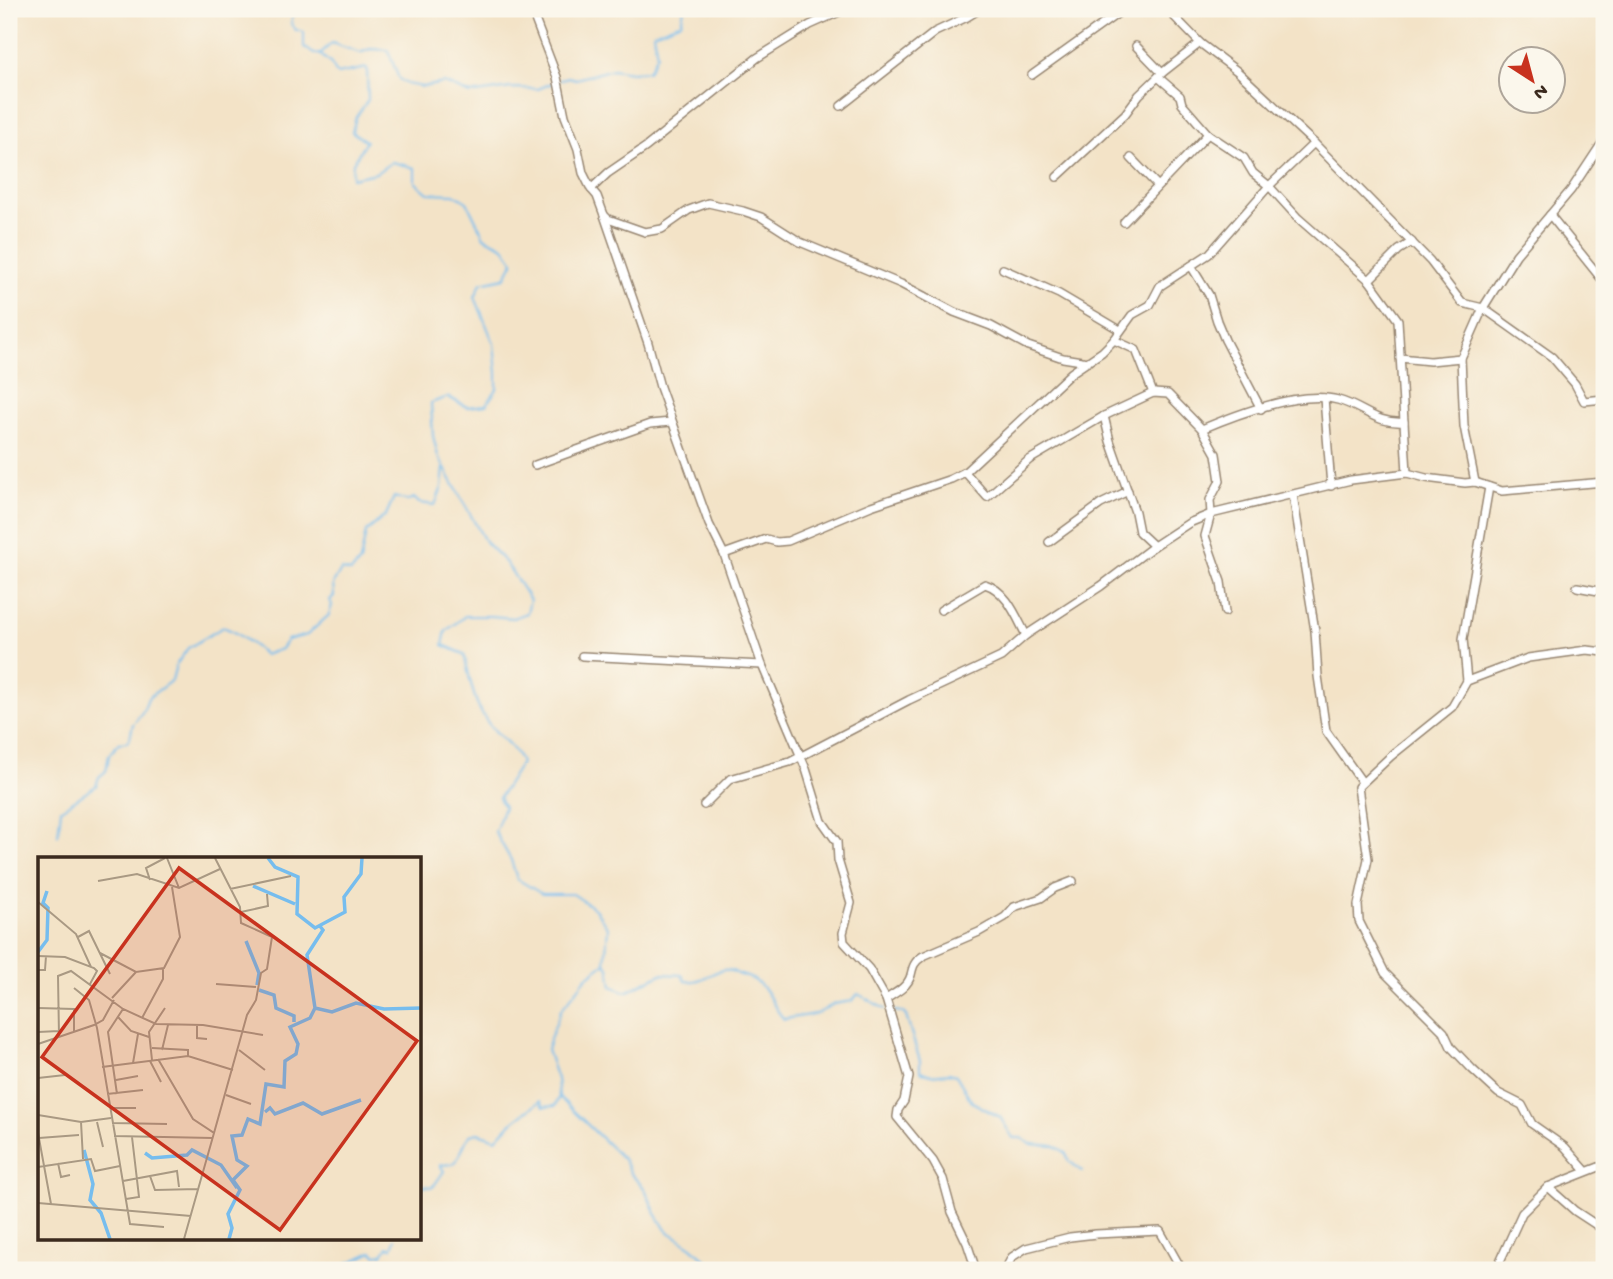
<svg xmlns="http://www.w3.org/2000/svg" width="1613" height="1279" font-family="'Gochi Hand',sans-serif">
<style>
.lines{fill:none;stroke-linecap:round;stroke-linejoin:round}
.stream{stroke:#76bdee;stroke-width:2}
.minor-casing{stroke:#978672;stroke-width:10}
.minor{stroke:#fff;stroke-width:7}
.inset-river{fill:none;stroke:#76bdee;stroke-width:3.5}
.inset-road{fill:none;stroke:#a99983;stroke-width:2}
.view{fill:#c8321e;fill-opacity:0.15;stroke:#c8321e;stroke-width:3.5}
.inset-edge{fill:none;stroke:#3b2a1e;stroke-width:3.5}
</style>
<rect width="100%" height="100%" fill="#fbf7ec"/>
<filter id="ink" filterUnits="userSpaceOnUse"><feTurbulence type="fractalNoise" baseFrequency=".0143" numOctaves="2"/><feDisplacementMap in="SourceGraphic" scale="14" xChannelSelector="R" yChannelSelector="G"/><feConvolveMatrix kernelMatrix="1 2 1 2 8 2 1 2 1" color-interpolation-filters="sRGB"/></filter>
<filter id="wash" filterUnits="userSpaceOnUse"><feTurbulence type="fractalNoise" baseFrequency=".00686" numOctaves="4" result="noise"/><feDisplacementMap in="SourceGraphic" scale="28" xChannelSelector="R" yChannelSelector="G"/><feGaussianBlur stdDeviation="1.57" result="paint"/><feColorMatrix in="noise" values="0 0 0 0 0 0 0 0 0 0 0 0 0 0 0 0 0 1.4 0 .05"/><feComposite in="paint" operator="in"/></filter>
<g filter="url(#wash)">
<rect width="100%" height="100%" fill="#f3e3c7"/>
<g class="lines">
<!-- stream -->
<g class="stream">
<path d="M294,9l-3,15 5,6 8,2v15l10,7h6l11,10 6,10 30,-6 1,32 -12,17 -4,15 14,9 -13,22 -1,15 24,-5 16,-11 23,6v14l13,11 26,1 13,8 17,35 20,10 10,14 -9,17 -24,5 -6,14 19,47 3,29v16l-11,16 -19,2 -19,-10 -17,6 2,33 5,20 48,87 20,20 24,37 -3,13 -14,5 -22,-2h-26l-19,15 -3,14 21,9c5,20 9,46 20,63 11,19 30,26 37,46l-22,35 5,9 -9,25 16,28 6,19 25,15h31l22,15 13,19 -3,35 -18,14 -26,33 -10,26 -4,14 10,29 2,18 64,62 8,15 14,15 10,23 11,18 26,17 25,23"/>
<path d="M321,53l11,-10 28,10 10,-4 18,1 11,29 8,5 15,3 22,-4 26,11 41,-6 27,1 17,-7"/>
<path d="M560,80l8,-3 8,2 37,-10 18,3 17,-1 9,-17 -4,-21 28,-11 3,-13"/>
<path d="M58,835l3,-26 35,-23 3,-9 7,-6 3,-16 10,-12 8,-1 3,-4 3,-14 10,-13 5,-13 24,-18 4,-15 12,-17 35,-21c10,3 34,20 41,28l17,-6 6,-9 20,-5 22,-20 3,-10 -2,-5 4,-4 -1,-12 8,-14 10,2 9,-10 6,-30 20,-17 8,-18 14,4 6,-3 5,5 16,2 7,-18 2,-19"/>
<path d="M605,963l4,4 3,19 14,6 35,-18 21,1 3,6c16,2 23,-7 37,-11 6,-1 11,1 16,4 5,2 11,3 16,6 15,9 18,27 30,39l33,-5 17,-10 18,-3 6,-7 27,15"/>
<path d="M894,1011l8,1 4,4 14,45v10l11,4 18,-2 7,2 16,27 28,15 13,21h8l10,6 24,2 10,6 4,9 13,10"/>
<path d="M420,1193l3,-7 10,1 11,-16 -4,-6 13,-1c12,-13 8,-19 17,-29l8,-2 18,6 14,-15 30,-23 3,6 12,-1 4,-9"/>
<path d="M334,1270l38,-18 4,3 7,-1 5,-7 4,1 3,-9"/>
</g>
</g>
</g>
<g filter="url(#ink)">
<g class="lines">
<defs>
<g id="minor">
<path d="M531,9l26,68 8,39 13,33 5,24 8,16 6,7 7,19 4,4 37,13 17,-3 27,-19 19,-7 35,8 18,6 39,25 101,42 53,28 37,14 37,20 35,12 25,4"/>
<path d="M1167,9l33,34 37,28 77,72 116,118 32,42 21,5 69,49 23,27 9,17 20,-2"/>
<path d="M1136,46l26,27"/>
<path d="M1032,75l92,-66"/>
<path d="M1158,77l22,19 2,8 26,30 36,24 9,15 16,13 29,32 71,62 29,40 9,153"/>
<path d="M841,106l94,-74 32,-15 13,-8"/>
<path d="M1131,158l26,27"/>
<path d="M1057,177l68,-63 14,-19 23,-22 38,-30"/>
<path d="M591,189l17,-16 38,-26 111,-89 53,-33 36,-16"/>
<path d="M604,215l44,128 12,44 49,137 15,30 38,111 44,104 16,52 15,21 1,18 13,43 -8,30 1,9 25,27 17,30 23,78 -5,24 -6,9 -1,7 36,44 10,18 9,33 15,31 9,27"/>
<path d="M1550,215l54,67"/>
<path d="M1124,222l84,-88"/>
<path d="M1191,266l18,29 8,26 8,19 36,69"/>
<path d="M1003,269l56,25 61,36"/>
<path d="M1369,280l30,-30 13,-8"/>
<path d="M1114,340l22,10 17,43"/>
<path d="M1400,358l30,3 31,-3"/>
<path d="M1324,398l7,88"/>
<path d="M1104,416l6,25 25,71 4,20 15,14"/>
<path d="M1202,429c35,-15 99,-39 136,-29 26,7 37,24 66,22"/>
<path d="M535,465l115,-41 21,-2"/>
<path d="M965,472l22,25 42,-37 75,-44 49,-23 15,1 34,35 14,25 4,27 -10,19 1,14 -6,22 16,46 4,30"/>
<path d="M1475,482l-11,-56 -3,-68 22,-50 33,-53 55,-65 33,-50"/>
<path d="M1293,495l22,136 3,45 8,55 36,51"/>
<path d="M1049,542l52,-38 27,-13"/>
<path d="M724,554l42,-15 11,3 11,-1 83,-35 80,-27 14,-7 106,-99 31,-21 12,-12 18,-25 18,-10 10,-19 49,-32 60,-68 45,-43"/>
<path d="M1577,587l27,5"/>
<path d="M941,610l44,-26c22,7 31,32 41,51"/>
<path d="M582,656l180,9"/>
<path d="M1467,681l-4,-42 26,-152"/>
<path d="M704,805l26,-26 60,-17 119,-62 92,-43 25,-22 75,-49 53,-40 35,-23 22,-9 140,-34 56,-7 19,5 39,5 10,-1 27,9 102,-9"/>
<path d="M886,999c9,-6 22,-12 25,-24 2,-9 3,-13 12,-19l56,-24 26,-15 9,-10 27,-9 14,-10 18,-7"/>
<path d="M1586,1171l-21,-24 -33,-23 -10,-19 -24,-12 -26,-24 -21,-22 -7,-15 -59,-59 -26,-52 -1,-16 10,-46 -10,-72 33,-31 61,-49 15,-26 61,-23 59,-8 17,2"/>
<path d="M1548,1187l27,24 29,19"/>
<path d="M1005,1270l7,-13 14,-9 44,-11 26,-3 64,-3 22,39"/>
<path d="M1496,1270l26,-57 26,-26 56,-22"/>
</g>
</defs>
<!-- minor casing -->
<use href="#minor" class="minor-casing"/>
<!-- minor -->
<use href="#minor" class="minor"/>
</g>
</g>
<!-- overview -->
<g transform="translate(38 857)">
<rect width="383" height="383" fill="#f3e3c7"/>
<path class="inset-river" d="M230,1l7,9 23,10 -1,37 18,14 30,-16 -1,-15 17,-23 1,-16M215,29l42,18M208,84l13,32 -2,12M0,95l9,-12 1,-32 -5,-5 4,-12M221,133l15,5 2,13 18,8v6M277,151l17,4 24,-9 28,6 38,-1M227,255l5,-4 5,6 28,-11 19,11 39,-14M46,293l9,34 -3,16 11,13 9,26M107,296l7,5 35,-3 5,-5 29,15 16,23M191,382l3,-11 -4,-14 12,-24 -7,-10 14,-14 -10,-6 -5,-24 10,-1 6,-16 12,5 6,-40 18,3 1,-26 11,-7 2,-10 -8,-17 20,-9 5,-10 -8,-53 16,-25 -4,-5"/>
<path class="inset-road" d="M129,1l12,30M112,23l-4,-12 19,-10M60,24l39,-7 42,14 41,-19M192,32l61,-13M0,45l38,32 15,33M203,55l27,-6 -1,-12M40,80l11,-6 21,43M62,96l36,19 28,-4 16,-31 -8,-50M0,99l27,1 29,11 3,3 -7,13M0,113h7l1,-14M178,127l40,3M36,131l15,12 8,28 33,196 34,3M74,141l24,-26M0,151l36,1v23M80,160l13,14 18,6M104,161l21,-39v-11M159,169v12l10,1M0,175l21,-1M21,179l-1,-60 13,-5 52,38 33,15 47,1 60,10M0,187l56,-19 9,-5 11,-20M114,191l36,2v6M124,193l6,-25M201,193l26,20M120,202l35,60 21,14 -30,106M114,203l-3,-28 16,-24M112,204l11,21M95,206l5,-29M64,210l86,-11 45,14M0,221l27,-3M78,223l22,-4M69,237l36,-4M79,237l-9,-62 15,-23M188,238l25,9M72,251h26M0,258l43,7 30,-4M43,265l2,37M59,265l6,25M74,266l55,1M0,276l13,71M176,276l33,-118 9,-15 5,-27 6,-4 5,-32 -31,-14 -1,-16 -25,-49M76,279l99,2M1,281l40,-3M20,306l3,14 9,-2M0,310l53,-8 4,12 25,-5M112,319l5,14 43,-1M85,324l54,-10 2,16M88,342l13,-2 -7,-60M0,346l153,13"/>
<path class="view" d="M141,11l238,173 -137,189 -238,-173z"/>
<rect width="383" height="383" class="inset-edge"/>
</g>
<!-- margin -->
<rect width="1613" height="1279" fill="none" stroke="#fbf7ec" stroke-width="35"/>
<!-- north arrow -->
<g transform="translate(1532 80) rotate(144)"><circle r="33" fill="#fbf7ec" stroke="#aea59a" stroke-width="2"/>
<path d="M0-5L12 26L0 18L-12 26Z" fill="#c8321e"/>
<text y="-10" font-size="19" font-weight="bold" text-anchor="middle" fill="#3b2a1e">N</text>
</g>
</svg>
